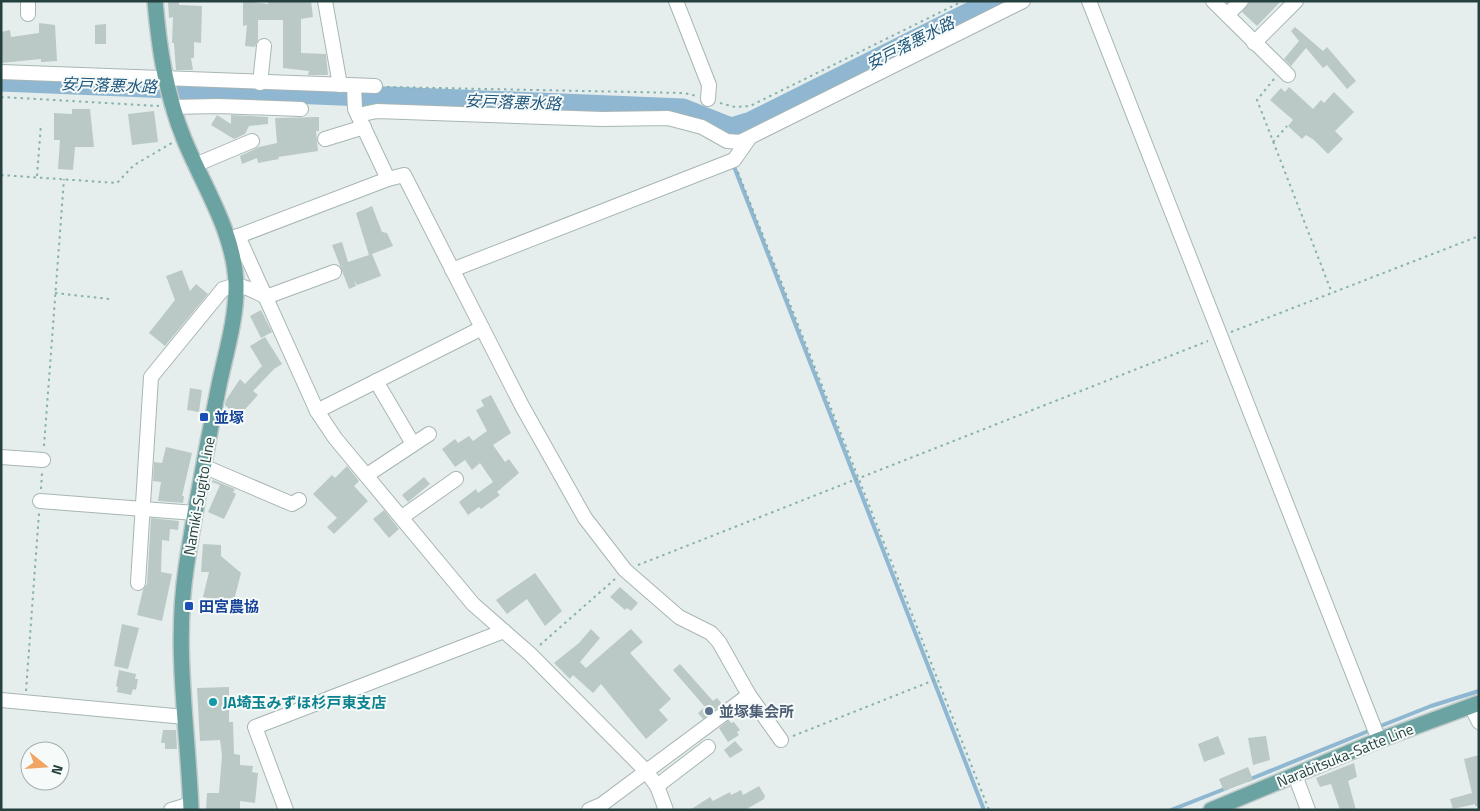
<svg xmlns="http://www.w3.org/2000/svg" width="1480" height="811" font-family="'Titillium Web','Noto Sans JP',sans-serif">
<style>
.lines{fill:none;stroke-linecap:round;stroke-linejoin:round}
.stream{stroke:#8fb7d1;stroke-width:4}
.river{stroke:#8fb7d1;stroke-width:21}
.building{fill:#bac9c6}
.minor-casing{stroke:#a7b6b5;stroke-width:16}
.major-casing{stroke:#c2cac9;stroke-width:18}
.path{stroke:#86b1ae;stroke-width:2;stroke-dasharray:2.5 4;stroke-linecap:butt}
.minor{stroke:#fff;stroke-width:14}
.major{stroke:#6aa3a2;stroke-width:15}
.transit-dot{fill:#1a4fb4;stroke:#f6faf9;stroke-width:2}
.culture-dot{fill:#0f9aa8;stroke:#f6faf9;stroke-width:2}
.service-dot{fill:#5c6f8a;stroke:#f6faf9;stroke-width:2}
.labels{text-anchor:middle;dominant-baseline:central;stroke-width:4;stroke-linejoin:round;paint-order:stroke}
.transit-label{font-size:15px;font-weight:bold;fill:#164399;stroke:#f6faf9;text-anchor:start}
.street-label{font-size:15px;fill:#24403f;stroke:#f6faf9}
.culture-label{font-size:15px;font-weight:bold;fill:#0d838f;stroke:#f6faf9;text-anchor:start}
.service-label{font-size:15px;font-weight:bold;fill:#4e5e75;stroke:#f6faf9;text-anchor:start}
.water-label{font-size:16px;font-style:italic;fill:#1e567c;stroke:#f6faf9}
</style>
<rect width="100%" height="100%" fill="#e5eeec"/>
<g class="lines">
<!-- stream -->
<g class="stream">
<path d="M716,120l5,12"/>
<path d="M733,164l251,646"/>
<path d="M1378,727l53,-21 48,-15"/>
<path d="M1248,780l123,-50"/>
<path d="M1171,810l56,-22"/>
</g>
<!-- river -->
<path class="river" d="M1,81l682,28 48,19 20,-6 242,-121"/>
</g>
<!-- building -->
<g class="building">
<path d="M243,1l25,3v-3h43l2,16 -12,2v34l25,1 2,21h-20l1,-4 -26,-3v-48h-25v20l-3,7 -10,-1 2,-21 -4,1z"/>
<path d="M1250,1h31l-24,25 -15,-14z"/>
<path d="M168,2h11v3l23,1 -1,37 -7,-1v16h-3l2,12h-17l-2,-27h-2l1,-26 -4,1z"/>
<path d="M39,23l16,2 2,36 -16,1v-3l-40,4v-31l9,-2 1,7 28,-4z"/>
<path d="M106,24v20h-11v-19z"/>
<path d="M1295,27l28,24 4,-4 29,34 -9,8 -20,-24 -4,3 -17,-20 -15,18 -7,-7 15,-18 -8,-10z"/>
<path d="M1289,87l24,22 8,-9 3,3 10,-11 20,20 -19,19 8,8 -15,15 -14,-14 -8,-5 -4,4 -14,-13 5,-6 -23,-20 11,-12 4,4z"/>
<path d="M72,109h18l4,38h-19l-2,23 -15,-1 2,-29h-6v-27l18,1z"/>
<path d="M154,111l4,31 -26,3 -4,-31z"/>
<path d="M217,115l14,9v-9l37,2v7l-19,2 -4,8 -11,5 -23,-14z"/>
<path d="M319,117v14h-3l2,20 -40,6 1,2 -21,4 -1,-5 -15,6 -2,-8 19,-9 18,-4 -2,-25z"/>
<path d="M372,206l10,26 5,1 6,13 -21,8 9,22 -24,9 -3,-4 2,5 -7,3 -17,-44 10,-3 6,20 21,-7 -13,-42z"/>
<path d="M182,270l8,21 6,-7 12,10 -43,52 -16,-13 26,-33 -9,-24z"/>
<path d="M261,310l11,22 -11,6 -11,-22z"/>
<path d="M265,337l17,27 -8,5 -21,22 5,4 -20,22 -13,-12 1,-5 14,-21 5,5 17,-18 -12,-20z"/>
<path d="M190,388l12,2 -3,22 -12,-2z"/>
<path d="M491,395l20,38 -18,12 12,17 4,-3 10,14 -22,19 3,3 -19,14 -2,-2 -11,8 -9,-13 17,-13 2,4 15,-11 -13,-19 -8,7 -7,-10 -10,7 -13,-18 13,-10 3,4 11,-7 4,5 14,-10 -11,-21 8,-4 -3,-6z"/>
<path d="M166,447l26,6 -10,43h2l-1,7 -25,-2 3,-19 -8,-1 1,-19 8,1z"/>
<path d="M347,466l12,15 -5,5 14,15 -34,33 -7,-7 10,-9 -24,-24 19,-19 3,3z"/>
<path d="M424,477l6,7 -22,18 -6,-7z"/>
<path d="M213,480l22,9 -2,3 3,2 -12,25 -16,-7 12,-27 -8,-3z"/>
<path d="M384,510l15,19 -10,9 -16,-19z"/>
<path d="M151,518l28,3 -1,9 -8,-1 -1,12 -7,-1 -1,32 11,2 -10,47 -25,-6 6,-25 4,-6z"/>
<path d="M203,544l18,1v11l20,17 -8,31 -30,-7 6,-25h-8z"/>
<path d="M535,573l27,38 -17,15 -18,-27 -20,15 -11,-14z"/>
<path d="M620,587l18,16 -7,8 -4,-3 -2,2 -15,-13z"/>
<path d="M122,624l17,4 -11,41 -14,-3z"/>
<path d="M591,629l9,9 -20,24 6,6 45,-39 12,13 -13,11 41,46 -12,11 9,10 -22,19 -45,-55 -8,9 -20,-18 -3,4 -16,-16 25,-20z"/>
<path d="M680,664l33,37 4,-3 5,6 -19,15 -5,-6 7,-6 -32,-37z"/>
<path d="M119,670l17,4 -1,5h3l-2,11 -3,-1 -2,6 -14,-3 1,-5 -2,-1z"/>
<path d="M229,687v35h4l1,32 6,1v10l13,1 -1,6 6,1 -3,30 -15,-2v9h-34l1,-17h12l3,-38 -2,-15 -20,1 -3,-53z"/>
<path d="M729,720l2,3 3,-1 6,8 -3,2 2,3 -11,7 -9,-14z"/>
<path d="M163,730h13l1,19h-12v-6h-4z"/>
<path d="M1218,736l7,18 -21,8 -6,-18z"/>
<path d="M1266,736l4,24 -17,5 -5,-27z"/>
<path d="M735,741l8,9 -13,8 -6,-8z"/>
<path d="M1479,755v51h-4v-2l-22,5 -3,-10 22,-6 -8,-34z"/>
<path d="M1354,763l3,14 -9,4 8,29h-16l-9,-26 -11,3 -4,-9z"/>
<path d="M1248,767l5,13 -29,11 -5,-12z"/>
<path d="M759,786l6,10 -1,3 -19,11h-55l20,-13 3,4 17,-9 1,3 10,-5 2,5z"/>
</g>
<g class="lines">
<defs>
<g id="minor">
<path d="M28,1v13"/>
<path d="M325,1l15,84"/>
<path d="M676,1l33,84 -1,14"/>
<path d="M1089,1l290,739"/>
<path d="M1213,1l75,74"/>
<path d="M1227,15l14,-14"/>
<path d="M1254,43l42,-42"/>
<path d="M1,72l374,14"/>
<path d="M260,83l4,-37"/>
<path d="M354,86l1,23 33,70"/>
<path d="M172,107l46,-1 83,3"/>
<path d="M358,115l19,-4 225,8 66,-1 34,9 25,14 13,1 283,-141"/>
<path d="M325,139l39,-12"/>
<path d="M195,165l57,-24"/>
<path d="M238,236l79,175 18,27 138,166 57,50 116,117 11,15 9,24"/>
<path d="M228,240l160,-61 16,-4 118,231 63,112 40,52 54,47 32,16 8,9 30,53 32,45"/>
<path d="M452,270l282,-110 14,-20"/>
<path d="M376,381l37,63"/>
<path d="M317,411l165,-83"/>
<path d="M1,457l42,3"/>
<path d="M203,466l89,38 7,-4"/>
<path d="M367,475l62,-41"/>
<path d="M40,501l155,12"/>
<path d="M402,517l54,-38"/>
<path d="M138,583l13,-206 72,-88c16,-7 28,0 43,8l68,-25"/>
<path d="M1,700l184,17"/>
<path d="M1471,706l8,16"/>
<path d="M1295,775l13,35"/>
<path d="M657,786l51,-39"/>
<path d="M171,810l20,-6"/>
<path d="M286,810l-31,-83 249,-96"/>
<path d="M589,810l12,-5 148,-110"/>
</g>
<g id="major">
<path d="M155,1c4,47 11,94 29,138 19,47 50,92 52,144 1,34 -10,69 -17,102 -12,61 -24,122 -33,184 -12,79 2,161 5,241"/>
<path d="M1211,810l168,-70 100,-37"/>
</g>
</defs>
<!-- minor casing -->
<use href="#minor" class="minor-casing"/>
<!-- major casing -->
<use href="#major" class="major-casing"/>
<!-- path -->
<g class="path">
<path d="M1274,79l-17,21 75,193"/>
<path d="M387,87l297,6 13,3"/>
<path d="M1,97l158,9"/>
<path d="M720,103l15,4 15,-1 213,-105"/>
<path d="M1273,142l14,-16"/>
<path d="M738,172l251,638"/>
<path d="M1,175l116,8 17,-18 38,-22"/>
<path d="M37,176l4,-52"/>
<path d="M55,293l54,6"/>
<path d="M1231,332l248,-96"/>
<path d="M44,446l20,-267"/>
<path d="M41,489l1,-16"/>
<path d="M638,565l570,-224"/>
<path d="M540,645l75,-66"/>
<path d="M26,691l13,-178"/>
<path d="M793,736l144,-57"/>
</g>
<!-- minor -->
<use href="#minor" class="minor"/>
<!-- major -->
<use href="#major" class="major"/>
</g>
<!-- markers -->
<g class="transit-dot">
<rect x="199" y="412" width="10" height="10" rx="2.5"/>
<rect x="184" y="601" width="10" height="10" rx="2.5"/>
</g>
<circle class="culture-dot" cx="213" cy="702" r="5"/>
<circle class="service-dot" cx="709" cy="711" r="5"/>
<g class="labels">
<!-- transit labels -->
<g class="transit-label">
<text x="214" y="417">並塚</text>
<text x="199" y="606">田宮農協</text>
</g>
<!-- street labels -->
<g class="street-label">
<text transform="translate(199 496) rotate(-80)">Namiki-Sugito Line</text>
<text transform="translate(1345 755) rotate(-22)">Narabitsuka-Satte Line</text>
</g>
<!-- culture labels -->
<g class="culture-label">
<text x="223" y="702">JA埼玉みずほ杉戸東支店</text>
</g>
<!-- service labels -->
<g class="service-label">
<text x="719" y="711">並塚集会所</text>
</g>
<!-- water labels -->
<g class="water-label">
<text transform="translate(910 43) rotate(-27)">安戸落悪水路</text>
<text transform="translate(109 85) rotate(2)">安戸落悪水路</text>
<text transform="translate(513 102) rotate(2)">安戸落悪水路</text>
</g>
</g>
<!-- border -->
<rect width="1480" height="811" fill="none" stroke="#24403f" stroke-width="5"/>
<!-- north arrow -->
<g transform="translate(45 766) rotate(107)"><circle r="24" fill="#f6faf9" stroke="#a2b0af"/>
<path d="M0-4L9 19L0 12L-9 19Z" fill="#f0a662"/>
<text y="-8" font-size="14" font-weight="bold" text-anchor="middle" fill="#24403f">N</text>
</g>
</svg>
